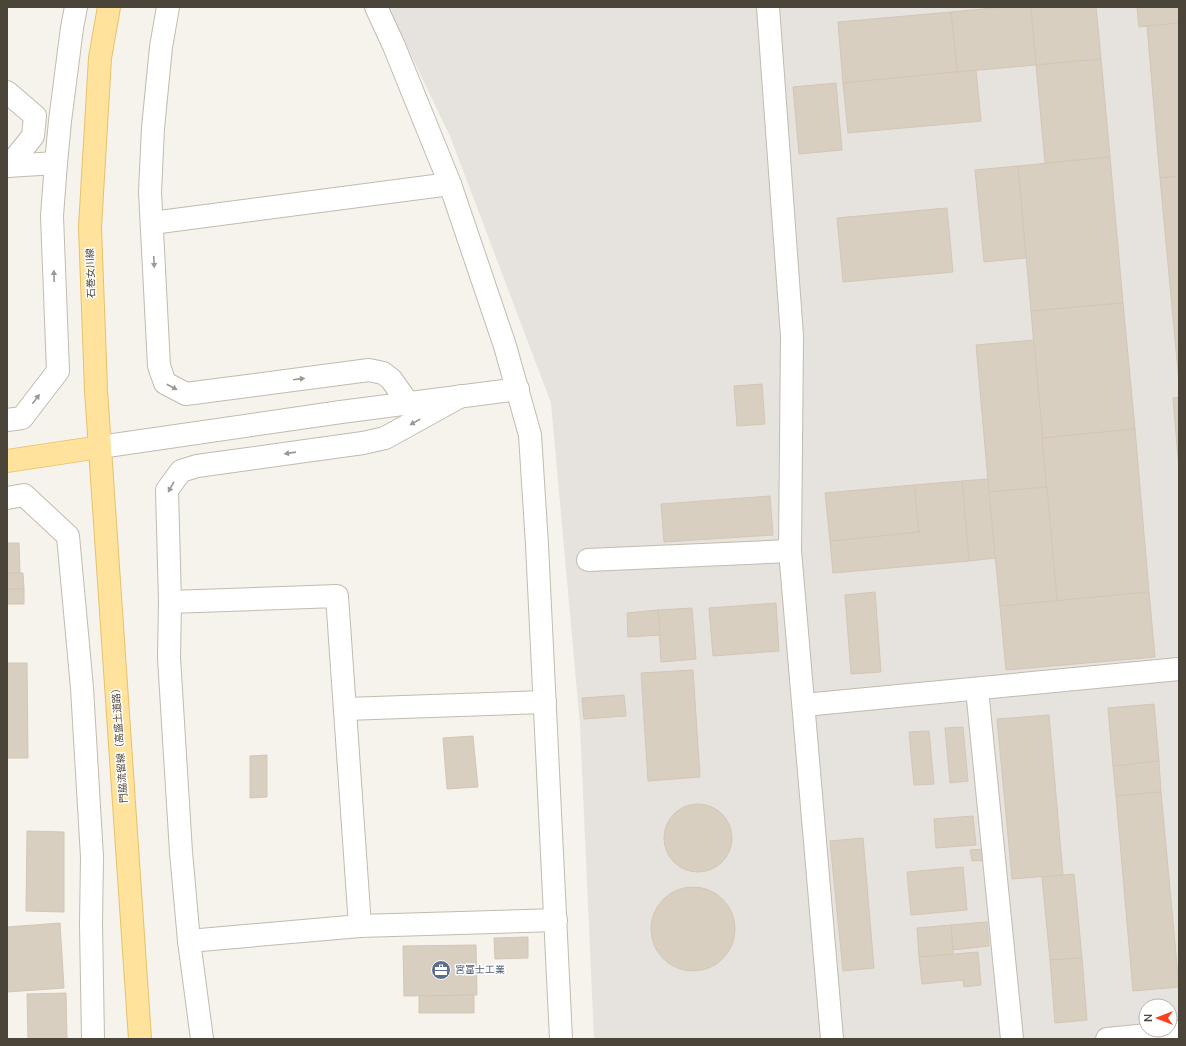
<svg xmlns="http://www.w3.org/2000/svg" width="1186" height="1046" font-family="'Nunito Sans','Noto Sans JP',sans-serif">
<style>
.industrial{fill:#e6e2dd;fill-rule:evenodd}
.building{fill:#d8cfc1;stroke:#d3c7b4}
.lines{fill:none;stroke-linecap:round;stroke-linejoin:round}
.minor-casing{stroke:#c2bbae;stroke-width:24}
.major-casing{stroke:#e6c16a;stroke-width:24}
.minor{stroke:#fff;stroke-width:22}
.major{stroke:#ffe39c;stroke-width:22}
.oneway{fill:#9c9892}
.labels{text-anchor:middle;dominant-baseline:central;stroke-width:3;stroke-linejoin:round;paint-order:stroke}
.street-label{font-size:10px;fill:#4b4439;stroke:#fff}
.service-label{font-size:10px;fill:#4e5e75;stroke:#fff;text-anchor:start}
</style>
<rect width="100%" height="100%" fill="#f6f3ec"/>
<!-- industrial -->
<path class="industrial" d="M388,7h791v1032h-585l-14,-314 -29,-322 -101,-267zM1146,1006h24v24h-24z"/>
<!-- building -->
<g class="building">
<path d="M1005,7h26l5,58 -79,7 -6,-60z"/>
<path d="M1031,7h65l5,52 -65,6z"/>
<path d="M1137,7h42v16l-40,4z"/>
<path d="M951,12l6,60 -114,11 -5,-61z"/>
<path d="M1179,23v153l-19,2 -13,-152z"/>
<path d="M1101,59l9,98 -65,6 -9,-98z"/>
<path d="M976,70l5,51 -133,12 -5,-50z"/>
<path d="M836,83l6,67 -43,4 -6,-67z"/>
<path d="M1110,157l13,146 -92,8 -13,-145z"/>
<path d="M1018,166l8,92 -42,4 -9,-92z"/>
<path d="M1179,176v206l-19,-204z"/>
<path d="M947,208l6,64 -110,10 -6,-64z"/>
<path d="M1123,303l12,126 -93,9 -11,-127z"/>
<path d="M1034,340l13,147 -58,5 -13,-147z"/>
<path d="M762,384l3,40 -28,2 -3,-40z"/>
<path d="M1179,397v72l-6,-71z"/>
<path d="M1135,429l14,163 -92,9 -15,-163z"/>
<path d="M988,479l8,79 -27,3 -7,-80z"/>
<path d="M962,481l7,80 -136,12 -3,-32 89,-9 -5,-47z"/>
<path d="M914,485l5,47 -89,9 -5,-48z"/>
<path d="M1047,487l10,114 -57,5 -11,-114z"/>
<path d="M770,496l3,39 -109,7 -3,-38z"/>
<path d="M7,543h12l1,30h-13z"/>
<path d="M7,573h16l1,16h-17z"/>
<rect x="7" y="589" width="17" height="15"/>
<path d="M875,592l6,80 -30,2 -6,-79z"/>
<path d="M1149,592l6,65 -149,13 -6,-64z"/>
<path d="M776,603l3,48 -66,5 -4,-48z"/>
<path d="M692,608l4,51 -35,3 -3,-52z"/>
<path d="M658,610l2,25 -32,2 -1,-24z"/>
<path d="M7,663h20l1,95h-21z"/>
<path d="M693,670l7,107 -52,4 -7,-108z"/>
<path d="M624,695l2,21 -42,3 -2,-21z"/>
<path d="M1154,704l5,57 -46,5 -5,-58z"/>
<path d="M1049,715l14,160 -51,4 -15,-160z"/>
<path d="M963,727l5,54 -18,2 -5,-55z"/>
<path d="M929,731l5,53 -20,1 -5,-53z"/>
<path d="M473,736l5,51 -31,2 -4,-51z"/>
<path d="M267,755v42l-17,1v-42z"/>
<path d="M1159,761l2,31 -45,4 -3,-30z"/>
<path d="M1161,792l18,195 -46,4 -17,-195z"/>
<circle cx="698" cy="838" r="34"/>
<path d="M973,816l3,29 -40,3 -2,-29z"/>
<path d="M27,831l37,1v80l-38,-1z"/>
<path d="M863,838l11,130 -31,3 -13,-130z"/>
<path d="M986,849l1,11 -15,1 -2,-11z"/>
<path d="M963,867l4,43 -56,5 -4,-43z"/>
<path d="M1074,874l8,84 -32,2 -8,-83z"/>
<circle cx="693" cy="929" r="42"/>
<path d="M987,922l2,24 -36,4 -2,-25z"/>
<path d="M60,923l4,65 -57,4v-65z"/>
<path d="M951,925l2,29 -34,3 -2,-29z"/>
<path d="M528,937v21l-33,1 -1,-21z"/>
<path d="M476,945l1,50 -73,1 -1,-50z"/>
<path d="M978,952l3,33 -17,2 -1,-7 -41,4 -3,-27z"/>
<path d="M1082,958l5,62 -32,3 -5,-63z"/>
<path d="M66,993l1,46h-39l-1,-45z"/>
<path d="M474,995v18h-55v-17z"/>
</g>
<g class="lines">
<defs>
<g id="minor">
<path d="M168,7l-7,40 -8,81 -3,64 9,174 6,17 21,11 183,-24 14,3 8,6 17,24"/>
<path d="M376,7l18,39 56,138 55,162 25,89 7,110 24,494"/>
<path d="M768,7l24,329 -2,215 42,488"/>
<path d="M7,92l28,24 -2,20 -24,30"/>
<path d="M7,166l49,-3"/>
<path d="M152,223l298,-39"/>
<path d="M7,420l15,-2 36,-47 -6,-155 4,-53 4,-42 12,-93 4,-21"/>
<path d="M100,447l241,-35 177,-23"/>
<path d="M7,498l17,-3 44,41 14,152 10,169 -1,67 2,115"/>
<path d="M588,560l202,-9"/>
<path d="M170,602l167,-6 23,330"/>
<path d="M977,689l35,350"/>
<path d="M804,705l375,-36"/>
<path d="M346,709l199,-7"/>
<path d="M189,941l171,-15 196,-6"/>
<path d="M202,1039l-13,-98 -8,-89 -12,-194 1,-56 -3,-112 14,-19 16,-5 166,-23 22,-5 76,-42"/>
<path d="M1107,1039l72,-7"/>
</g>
<g id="major">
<path d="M109,7l-9,51 -10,169 6,163 44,649"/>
<path d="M7,461l93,-14"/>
</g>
</defs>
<!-- minor casing -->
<use href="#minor" class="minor-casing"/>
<!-- major casing -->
<use href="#major" class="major-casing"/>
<!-- minor -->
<use href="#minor" class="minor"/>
<!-- major -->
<use href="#major" class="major"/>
</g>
<!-- one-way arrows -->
<defs><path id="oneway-solid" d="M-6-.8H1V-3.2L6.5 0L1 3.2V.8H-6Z"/></defs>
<g class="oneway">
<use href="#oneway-solid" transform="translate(154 262) rotate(87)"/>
<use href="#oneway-solid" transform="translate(54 276) rotate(-92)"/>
<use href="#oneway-solid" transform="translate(299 379) rotate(-7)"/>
<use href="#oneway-solid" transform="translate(172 387) rotate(28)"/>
<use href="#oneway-solid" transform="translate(36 399) rotate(-53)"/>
<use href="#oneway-solid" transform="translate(415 422) rotate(151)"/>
<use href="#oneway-solid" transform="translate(290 453) rotate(172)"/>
<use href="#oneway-solid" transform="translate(171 487) rotate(119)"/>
</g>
<!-- icons -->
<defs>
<symbol id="office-disc" viewBox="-11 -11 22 22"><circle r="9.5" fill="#5c6f8a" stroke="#fff"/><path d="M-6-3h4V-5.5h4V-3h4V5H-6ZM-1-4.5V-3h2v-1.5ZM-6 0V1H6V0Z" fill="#fff"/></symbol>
</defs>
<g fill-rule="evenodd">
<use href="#office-disc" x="430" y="959" width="22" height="22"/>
</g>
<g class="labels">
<!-- street labels -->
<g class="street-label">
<text transform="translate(91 273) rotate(-92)">石巻女川線</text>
<text transform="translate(120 743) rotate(-94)">門脇流留線（高盛土道路）</text>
</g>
<!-- service labels -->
<g class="service-label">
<text x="455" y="970">宮富士工業</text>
</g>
</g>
<!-- border -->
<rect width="1186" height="1046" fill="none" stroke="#4b4439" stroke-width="16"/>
<!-- north arrow -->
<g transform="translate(1158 1018) rotate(270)"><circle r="19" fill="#ffffff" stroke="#b7b4b0"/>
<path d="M0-3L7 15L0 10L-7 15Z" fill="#fc3f1d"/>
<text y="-6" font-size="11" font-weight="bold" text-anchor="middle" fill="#4b4439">N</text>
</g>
</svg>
